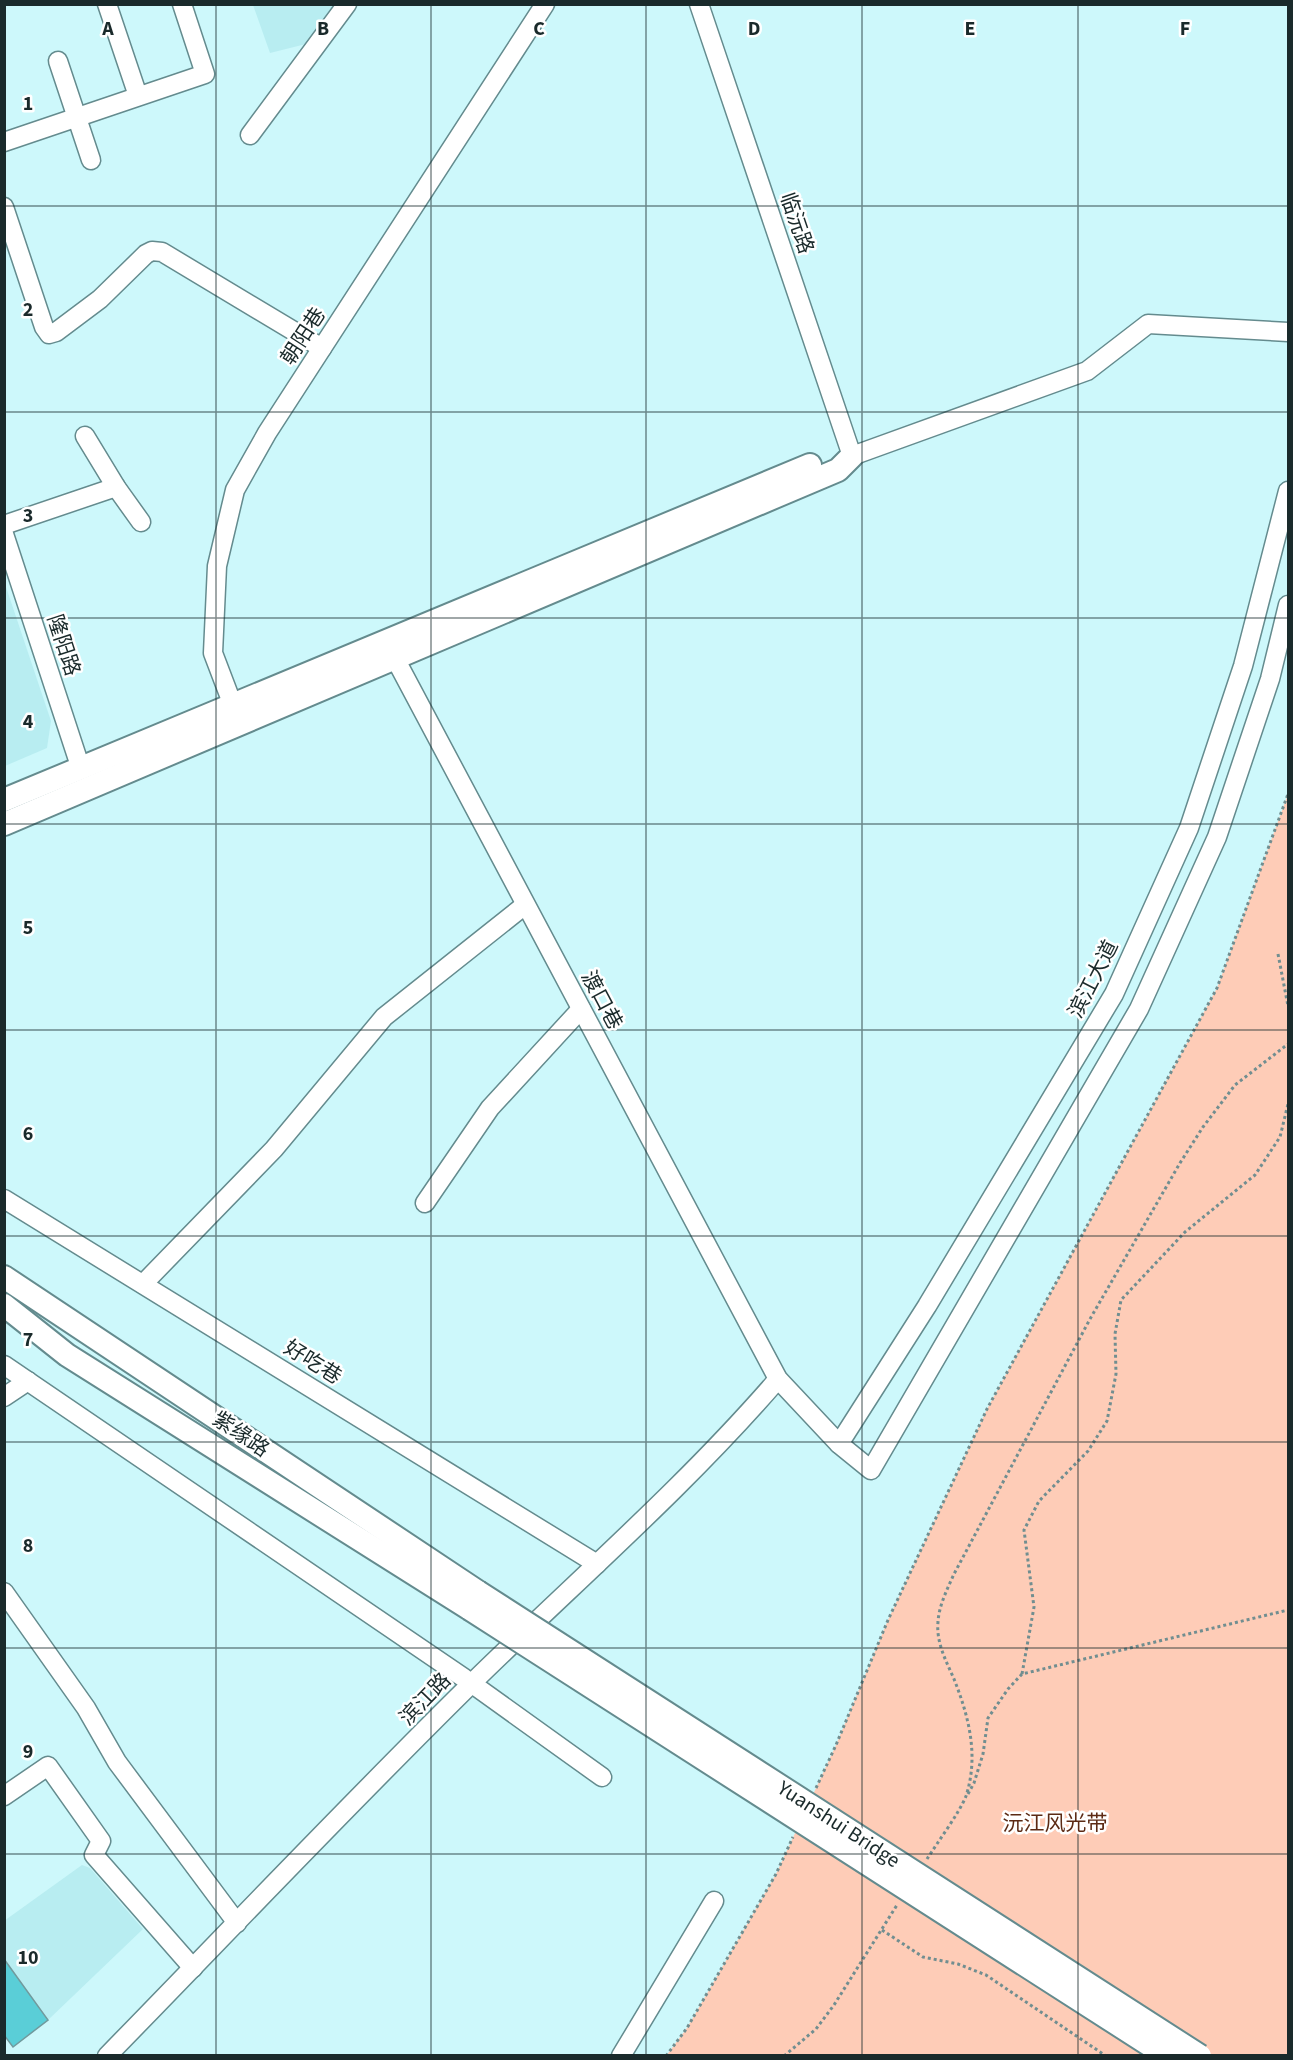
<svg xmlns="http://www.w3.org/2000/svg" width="1293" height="2060" font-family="'Source Sans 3','Noto Sans SC',sans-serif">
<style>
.built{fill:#b8edf1}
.green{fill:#feccb7}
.building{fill:#5aced7;stroke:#719a9d;stroke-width:1.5}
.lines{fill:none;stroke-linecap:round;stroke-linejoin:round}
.minor-casing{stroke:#648b8e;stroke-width:21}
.major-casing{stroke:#648b8e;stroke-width:26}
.path{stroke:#718e90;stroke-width:3;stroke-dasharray:3 3;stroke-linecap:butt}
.minor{stroke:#fff;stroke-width:18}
.major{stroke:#fff;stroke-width:22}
.major-bridge-casing{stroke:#648b8e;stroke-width:26;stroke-linecap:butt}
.major-bridge{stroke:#fff;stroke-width:22}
.grid{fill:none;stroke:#1a2a2b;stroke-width:1.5;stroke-opacity:0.55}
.labels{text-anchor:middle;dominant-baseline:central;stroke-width:5;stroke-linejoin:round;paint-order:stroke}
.street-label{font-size:21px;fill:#1a2a2b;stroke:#fff}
.park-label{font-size:21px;fill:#5c2a14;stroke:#fff}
.grid-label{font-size:20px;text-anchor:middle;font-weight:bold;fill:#1a2a2b;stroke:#fff;stroke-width:5;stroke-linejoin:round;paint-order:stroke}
</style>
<rect width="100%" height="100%" fill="#cdf8fb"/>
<!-- built -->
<g class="built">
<path d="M253,5h85l-28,38 -40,10z"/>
<path d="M4,581l47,140 -4,27 -42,18z"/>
<path d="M82,1865l8,3 53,61 -95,91 -35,27 -8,-12 -1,-114z"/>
</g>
<!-- green -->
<path class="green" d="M1288,794v1261l-622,1 21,-28 89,-154 60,-129 52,-125 99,-211 230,-421z"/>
<!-- building -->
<path class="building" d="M4,1959l44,61 -35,27 -9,-12z"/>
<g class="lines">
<defs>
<g id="minor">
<path d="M107,4l31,92"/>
<path d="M699,4l153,452 235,-85 61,-47 140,8"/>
<path d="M58,61l33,99"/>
<path d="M250,135l97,-131"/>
<path d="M4,142l201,-68 -23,-70"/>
<path d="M4,207l40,120 5,7 7,-2 44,-33 46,-45 6,-3 10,1 160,96"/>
<path d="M85,436l31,51 25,35"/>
<path d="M4,525l112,-38"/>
<path d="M4,534l77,235"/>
<path d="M389,647l389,732 61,65 32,26 268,-461 78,-172 53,-158 18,-74"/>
<path d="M237,716l-24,-63 4,-87 18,-76 32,-57 55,-85 223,-344"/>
<path d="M4,1199l593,365"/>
<path d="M425,1203l65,-95 91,-99"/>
<path d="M143,1284l131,-135 110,-132 141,-112"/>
<path d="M4,1365l460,313 138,99"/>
<path d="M4,1397l24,-16"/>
<path d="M839,1444l88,-138 187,-312 75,-166 54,-162 45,-175"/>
<path d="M4,1592l82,116 31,54 120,161"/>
<path d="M4,1796l44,-30 53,75 -7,14 99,113"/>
<path d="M107,2056c122,-125 241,-251 365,-373 103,-101 212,-195 306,-304"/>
<path d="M621,2056l93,-155"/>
</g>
<g id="major">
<path d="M4,800l806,-335"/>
<path d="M4,824l834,-354 14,-14"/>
<path d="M4,1277l474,315"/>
<path d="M4,1305l63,50 403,254"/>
</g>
</defs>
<!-- minor casing -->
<use href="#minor" class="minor-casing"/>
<!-- major casing -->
<use href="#major" class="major-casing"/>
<!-- path -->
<g class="path">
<path d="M1278,954l10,52"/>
<path d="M1022,1674l12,-67 -10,-77 15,-29 49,-50 19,-30 9,-47 -1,-40 6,-34 64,-68 70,-57 25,-38 8,-33"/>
<path d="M816,1788l20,-43 52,-125 99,-211 230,-421 71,-194"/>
<path d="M968,1794l6,-11 9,-29 5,-36 20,-29 14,-15 266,-64"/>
<path d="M927,1859c10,-16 33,-47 39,-63 13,-40 3,-79 -12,-117 -8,-18 -18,-37 -16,-57 1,-17 9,-32 16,-48l136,-255 90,-156 23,-36 32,-42 53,-41"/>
<path d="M882,1930l41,27 35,7 28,11 120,81"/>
<path d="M666,2056l21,-28 89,-154 17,-37"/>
<path d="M784,2056l32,-27 18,-24 63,-100"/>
</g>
<!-- minor -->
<use href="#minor" class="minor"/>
<!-- major -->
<use href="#major" class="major"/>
<defs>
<g id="major-bridge">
<path d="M478,1592l722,464"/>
<path d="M470,1609l697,447"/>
</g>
</defs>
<!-- major-bridge casing -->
<use href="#major-bridge" class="major-bridge-casing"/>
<!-- major-bridge -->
<use href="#major-bridge" class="major-bridge"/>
</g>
<!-- grid -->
<path class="grid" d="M216,4v2052M431,4v2052M646,4v2052M862,4v2052M1078,4v2052M4,206h1284M4,412h1284M4,618h1284M4,824h1284M4,1030h1284M4,1236h1284M4,1442h1284M4,1648h1284M4,1854h1284"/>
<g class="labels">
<!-- street labels -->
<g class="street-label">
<text transform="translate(797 223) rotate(71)">临沅路</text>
<text transform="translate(303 336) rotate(-57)">朝阳巷</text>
<text transform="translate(64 645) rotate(72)">隆阳路</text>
<text transform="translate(1093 979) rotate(-63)">滨江大道</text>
<text transform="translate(602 1000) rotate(62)">渡口巷</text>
<text transform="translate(313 1362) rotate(32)">好吃巷</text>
<text transform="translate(241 1434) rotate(34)">紫缘路</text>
<text transform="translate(425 1699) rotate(-46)">滨江路</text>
<text transform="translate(839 1824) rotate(33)">Yuanshui Bridge</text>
</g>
<!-- park labels -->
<g class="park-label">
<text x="1055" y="1823">沅江风光带</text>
</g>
</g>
<g class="grid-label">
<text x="108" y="35">A</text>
<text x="323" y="35">B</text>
<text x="539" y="35">C</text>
<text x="754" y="35">D</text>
<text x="970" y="35">E</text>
<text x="1185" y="35">F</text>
<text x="28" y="110">1</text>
<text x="28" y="316">2</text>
<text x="28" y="522">3</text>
<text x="28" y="728">4</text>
<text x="28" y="934">5</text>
<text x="28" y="1140">6</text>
<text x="28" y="1346">7</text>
<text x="28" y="1552">8</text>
<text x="28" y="1758">9</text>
<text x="28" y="1964">10</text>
</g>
<!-- border -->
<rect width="1293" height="2060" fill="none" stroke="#1a2a2b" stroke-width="12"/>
</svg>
